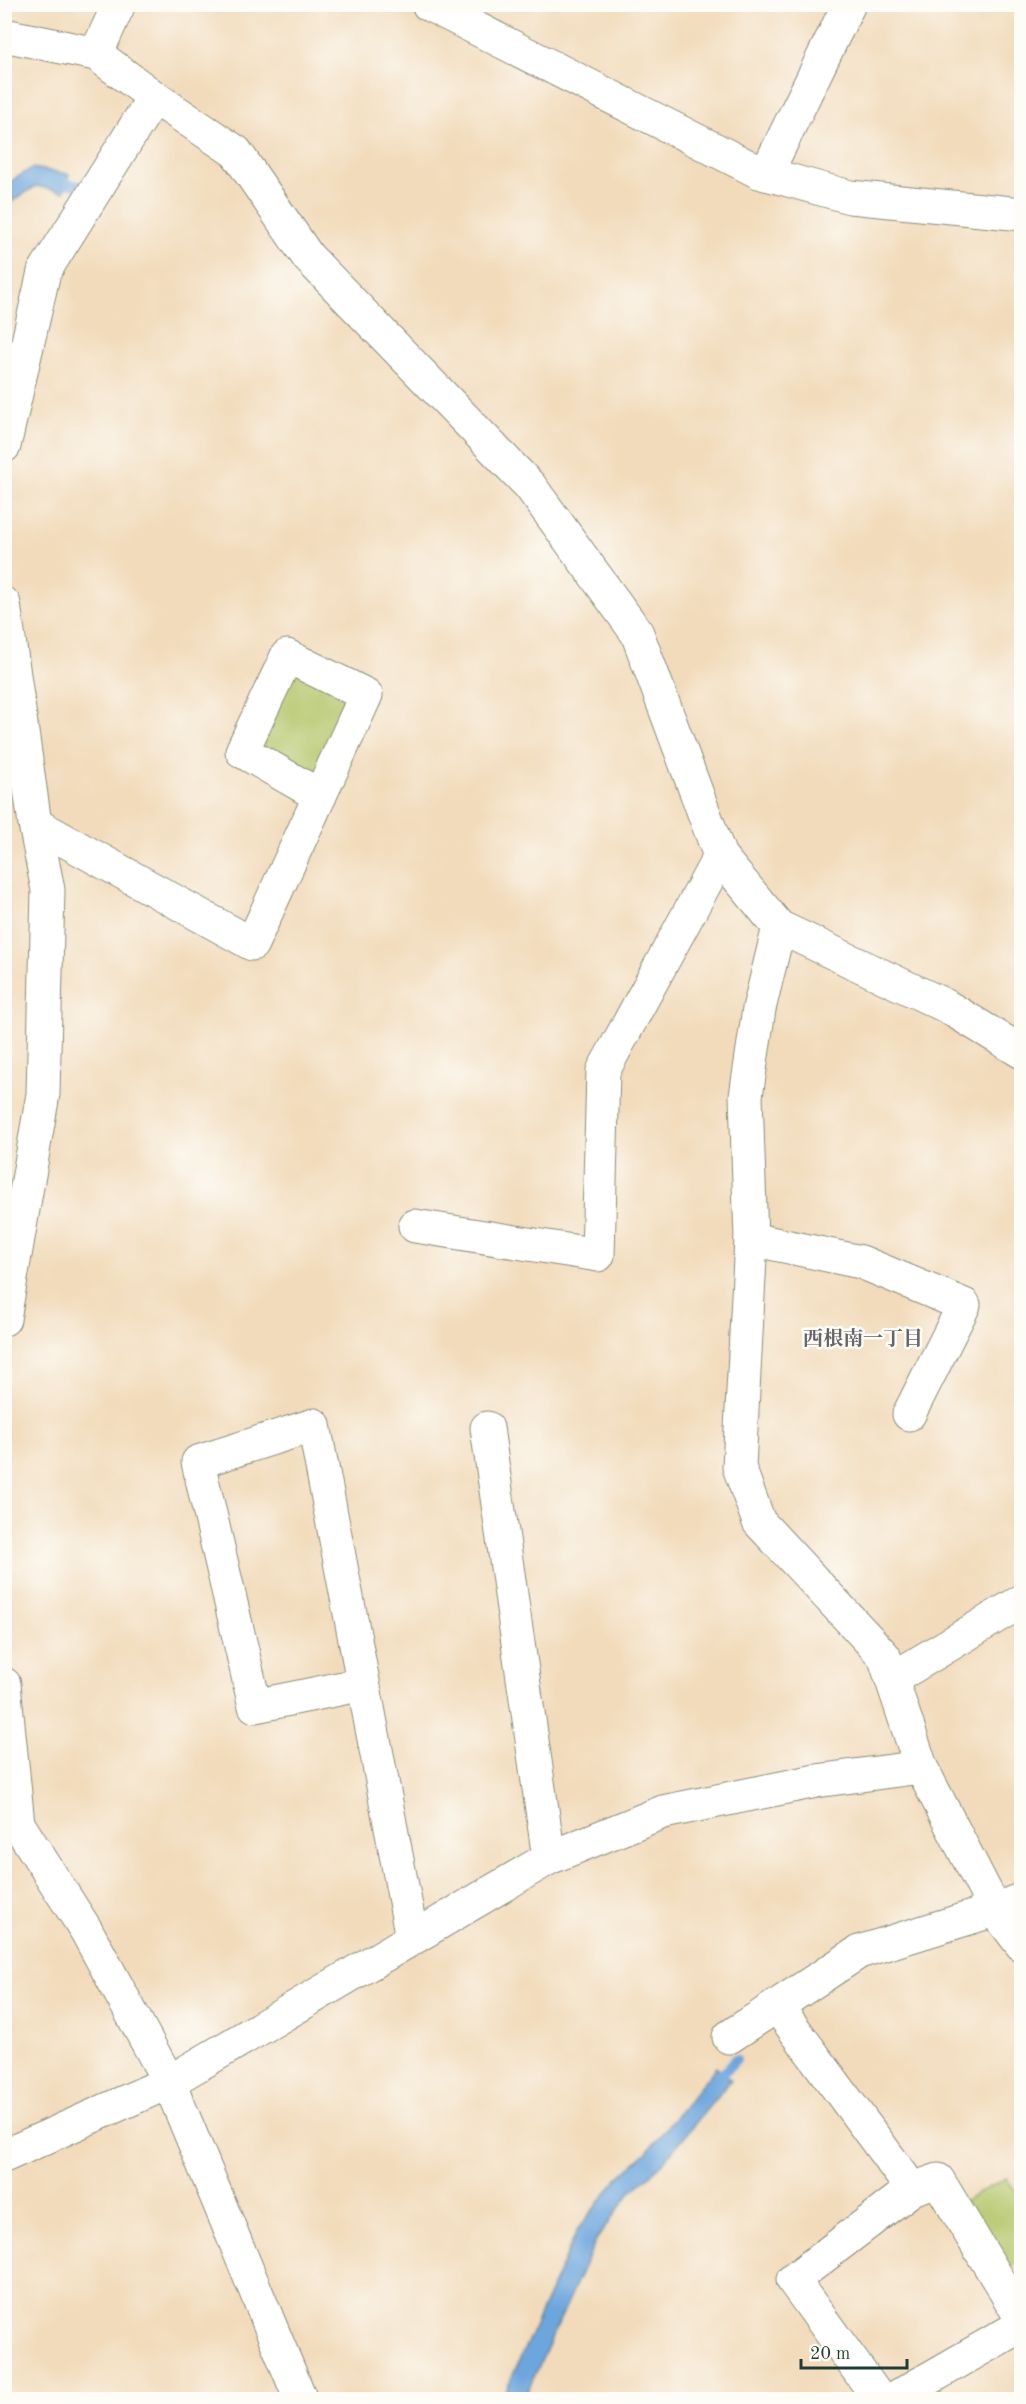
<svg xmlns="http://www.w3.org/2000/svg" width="1026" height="2404" font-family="'Old Standard TT','Noto Serif JP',serif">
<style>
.green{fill:#b4c66a;stroke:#6a824f;stroke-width:1.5}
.water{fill:#6da6dd;stroke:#467288;stroke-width:1.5}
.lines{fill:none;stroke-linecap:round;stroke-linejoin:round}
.stream{stroke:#6da6dd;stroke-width:10}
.minor-casing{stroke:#888c78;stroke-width:35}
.minor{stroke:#fff;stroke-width:33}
.labels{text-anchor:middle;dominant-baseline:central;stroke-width:5;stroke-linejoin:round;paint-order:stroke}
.neighbourhood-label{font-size:20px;font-weight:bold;fill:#68646b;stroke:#fdfcf7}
</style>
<rect width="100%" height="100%" fill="#fdfcf7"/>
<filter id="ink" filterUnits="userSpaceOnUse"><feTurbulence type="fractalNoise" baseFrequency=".0167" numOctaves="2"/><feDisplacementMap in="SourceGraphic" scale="12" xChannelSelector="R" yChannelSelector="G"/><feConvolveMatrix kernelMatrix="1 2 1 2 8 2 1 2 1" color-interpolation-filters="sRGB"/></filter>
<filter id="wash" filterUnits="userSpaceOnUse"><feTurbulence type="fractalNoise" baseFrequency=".008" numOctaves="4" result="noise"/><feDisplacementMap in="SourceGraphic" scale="24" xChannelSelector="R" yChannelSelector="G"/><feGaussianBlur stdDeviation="1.35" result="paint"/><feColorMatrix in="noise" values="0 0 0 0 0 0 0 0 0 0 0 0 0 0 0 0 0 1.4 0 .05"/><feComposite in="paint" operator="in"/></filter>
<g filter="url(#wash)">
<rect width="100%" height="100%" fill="#f2dbbb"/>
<!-- green -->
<g class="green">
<path d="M292,666l64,31 -39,89 -65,-40z"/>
<path d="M1006,2178l15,21v60l-20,14 -42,-69z"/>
</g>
<!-- water -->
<g class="water">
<path d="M32,168l37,6 -5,18 -28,-6 -31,20v-21z"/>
<path d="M716,2067l15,13 -72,87 -30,27 -33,46 -72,159h-22l76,-170 40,-51 28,-25z"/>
</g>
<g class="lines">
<!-- stream -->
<g class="stream">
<path d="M53,180l35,8"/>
<path d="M714,2084l22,-25"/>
</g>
</g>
</g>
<g filter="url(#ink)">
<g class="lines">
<defs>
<g id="minor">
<path d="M428,4l331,168 91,25 172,17"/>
<path d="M4,35l92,19 58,43 82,55 72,105 222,229 107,147 83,223 59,71 167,79 76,46"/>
<path d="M96,54l23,-50"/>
<path d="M766,174l83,-170"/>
<path d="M4,446l40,-174 110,-175"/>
<path d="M4,604l31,220 13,66 -5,204 -39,225"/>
<path d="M35,824l217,120 114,-249 -79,-39 -45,95 78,45"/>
<path d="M779,927l-20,82 -13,87 5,143 -12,228 20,55 125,134 37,111 74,143 27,35"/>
<path d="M415,1226l183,29 5,-184 117,-215"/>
<path d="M751,1239l110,23 103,43 -55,109"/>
<path d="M487,1428l62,430"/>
<path d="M892,1679l130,-78"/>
<path d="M4,1684l14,140 68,106 83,152 132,318"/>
<path d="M363,1684l-108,22 -57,-244 116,-37 98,513"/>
<path d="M777,2006l135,183"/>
<path d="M729,2037l130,-85 136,-42 27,-11"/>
<path d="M4,2156l165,-74 380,-224 114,-46 153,-31 105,-14"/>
<path d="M880,2400l-87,-120 119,-91 26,-9 84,139"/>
<path d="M892,2400l130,-75"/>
</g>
</defs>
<!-- minor casing -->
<use href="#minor" class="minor-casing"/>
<!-- minor -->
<use href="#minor" class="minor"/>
</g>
</g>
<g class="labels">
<!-- neighbourhood labels -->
<g class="neighbourhood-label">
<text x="863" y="1340">西根南一丁目</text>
</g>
</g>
<!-- margin -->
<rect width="1026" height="2404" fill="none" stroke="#fdfcf7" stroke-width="24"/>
<!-- scale -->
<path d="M801 2359v9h106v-9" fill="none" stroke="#1f3d34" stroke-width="3"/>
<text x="810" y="2359" font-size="18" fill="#1f3d34" stroke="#fdfcf7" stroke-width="4.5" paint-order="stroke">20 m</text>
</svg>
